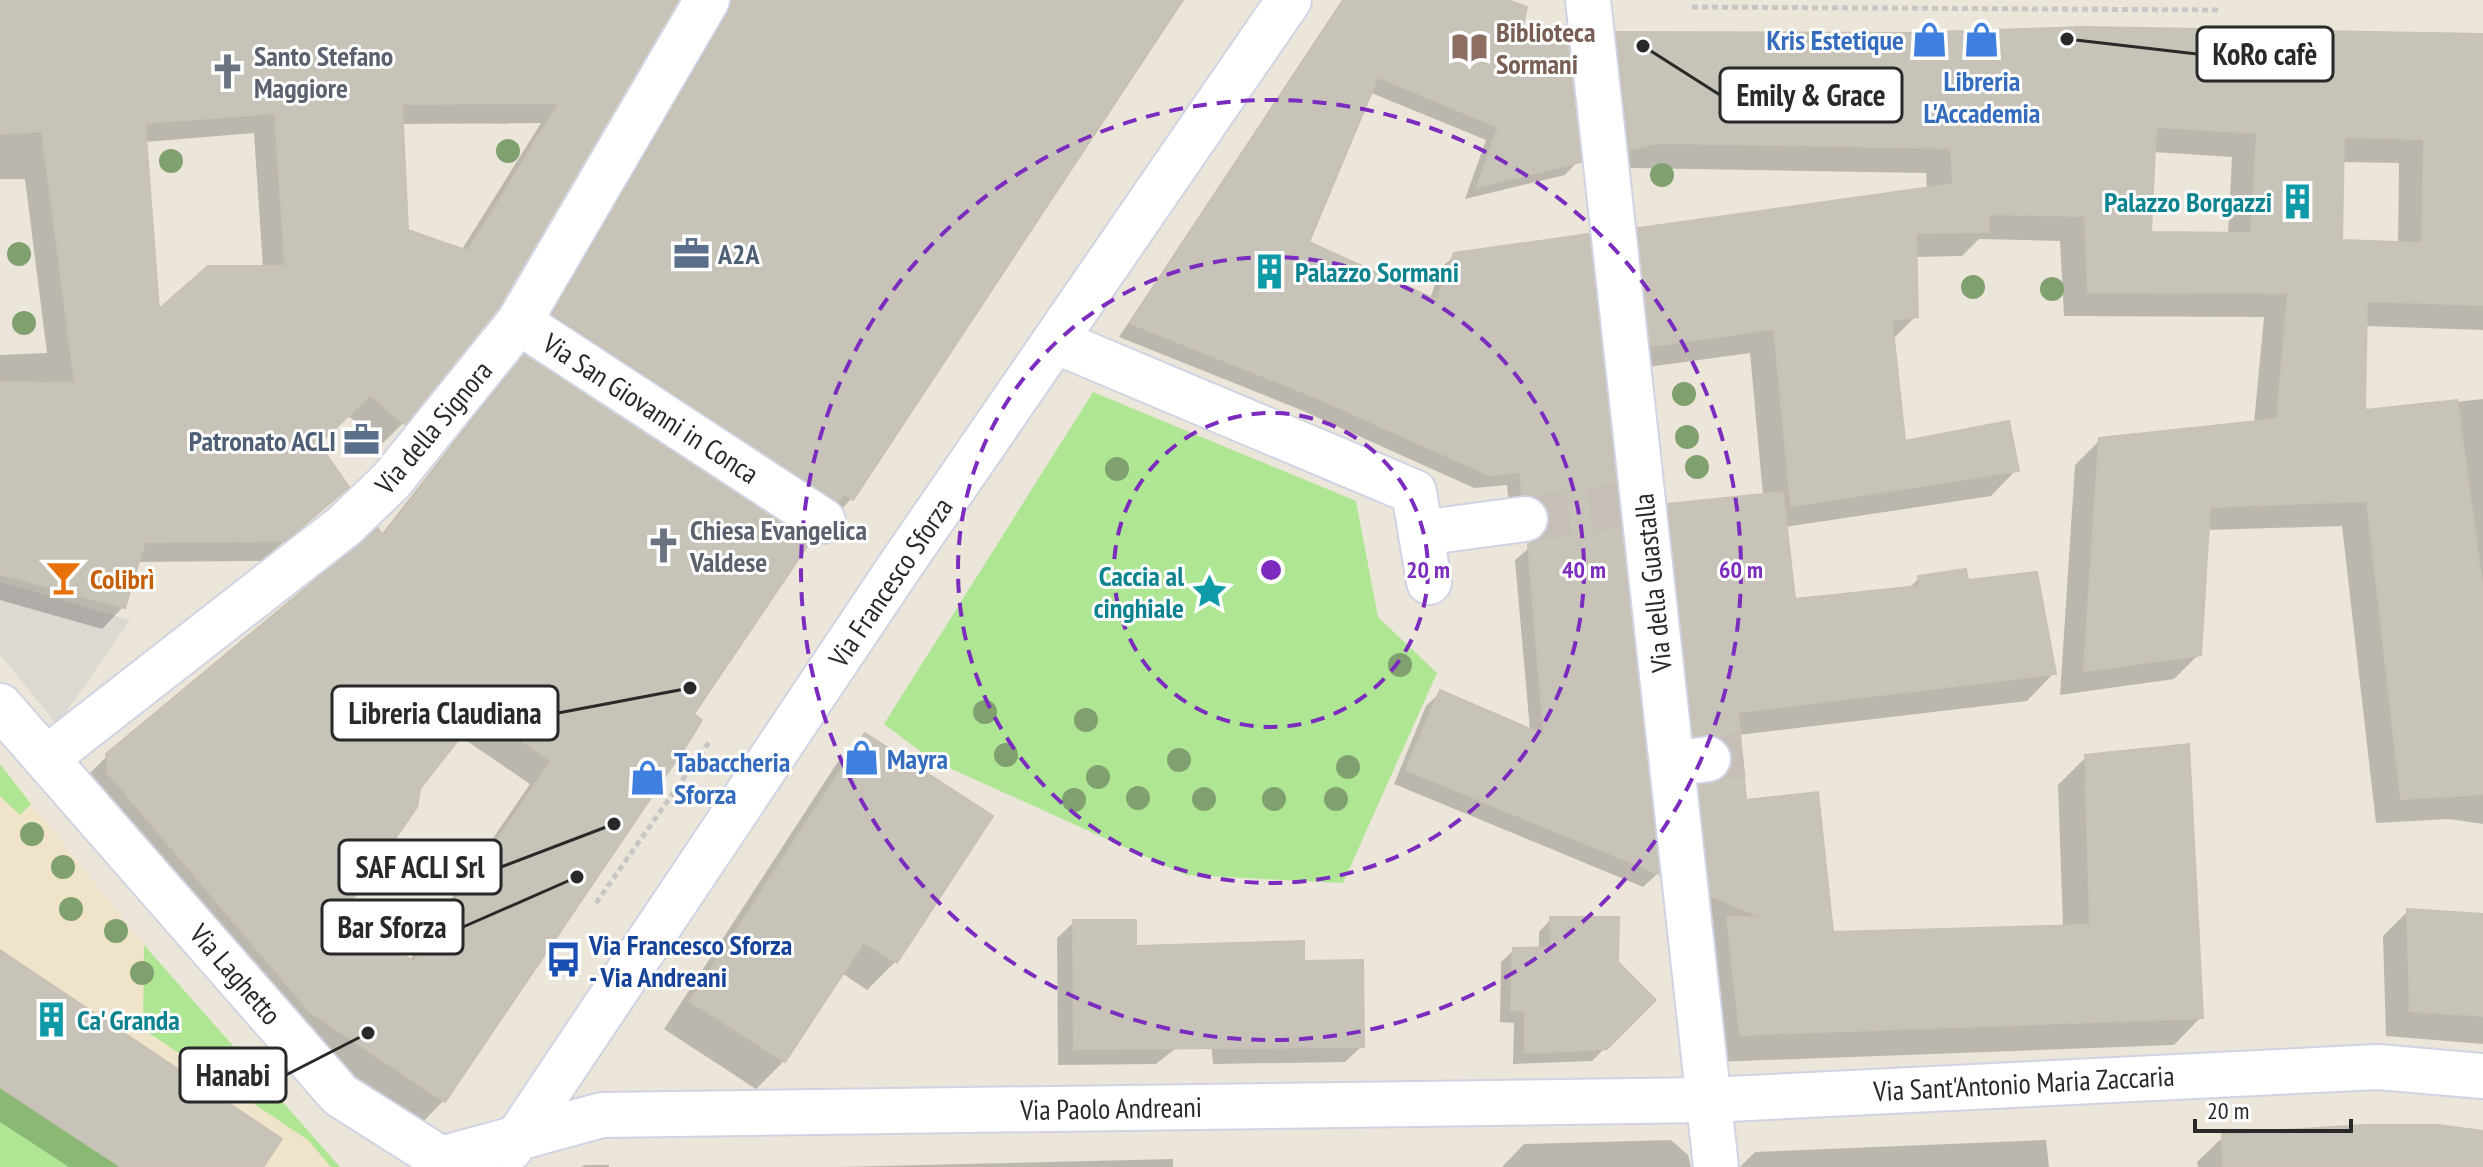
<svg xmlns="http://www.w3.org/2000/svg" width="2483" height="1167" font-family="'PT Sans Narrow',sans-serif">
<style>
.education{fill:#efe3c9}
.green{fill:#afe694}
.plaza{fill:#dcd8d2}
.shadow{fill:#0003;fill-rule:evenodd}
.building{fill:#c7c3b9;stroke:#c8c1b4;stroke-width:2;fill-rule:evenodd}
.lines{fill:none;stroke-linecap:round;stroke-linejoin:round}
.minor-tunnel{stroke:#c5bfb7;stroke-width:44;stroke-dasharray:44 22;stroke-linecap:butt}
.minor-casing{stroke:#d0d3e3;stroke-width:48}
.path{stroke:#c7c7c7;stroke-width:5;stroke-dasharray:6 4;stroke-linecap:butt}
.minor{stroke:#fff;stroke-width:44}
.tree{fill:#80a16f}
.ring{fill:none;stroke:#7b2cbf;stroke-width:4;stroke-dasharray:14 10}
.labels{text-anchor:middle;dominant-baseline:central;stroke-width:6;stroke-linejoin:round;paint-order:stroke}
.education-label{font-size:28px;font-weight:bold;fill:#785e54;stroke:#fff;text-anchor:start}
.shop-label{font-size:28px;font-weight:bold;fill:#366cbe;stroke:#fff;text-anchor:start}
.worship-label{font-size:28px;font-weight:bold;fill:#5b616d;stroke:#fff;text-anchor:start}
.culture-label{font-size:28px;font-weight:bold;fill:#0d838f;stroke:#fff;text-anchor:end}
.service-label{font-size:28px;font-weight:bold;fill:#4e5e75;stroke:#fff;text-anchor:start}
.street-label{font-size:28px;fill:#292929;stroke:#fff}
.food-label{font-size:28px;font-weight:bold;fill:#c56008;stroke:#fff;text-anchor:start}
.transit-label{font-size:28px;font-weight:bold;fill:#164399;stroke:#fff;text-anchor:start}
.centre{fill:#7b2cbf;stroke:#fff;stroke-width:4}
.ring-label{font-size:24px;text-anchor:middle;font-weight:bold;fill:#7b2cbf;stroke:#fff;stroke-width:6;stroke-linejoin:round;paint-order:stroke}
.leader{fill:none;stroke:#292929;stroke-width:3}
.callout-dot{fill:#292929;stroke:#fff;stroke-width:3}
.callout{fill:#fff;stroke:#292929;stroke-width:3}
.callout-label{font-size:30px;text-anchor:middle;font-weight:bold;fill:#292929}
</style>
<rect width="100%" height="100%" fill="#ece5da"/>
<!-- education -->
<path class="education" d="M0,764l144,181 196,222h-340z"/>
<!-- green -->
<g class="green">
<path d="M1093,392l263,109 22,116 59,56 -94,210 -157,-8 -254,-115 -48,-36z"/>
<path d="M0,764l31,40 -11,11 -20,-19z"/>
<path d="M144,945l196,222h-9l-23,-27 -165,-111z"/>
<path d="M0,1087l121,80h-121z"/>
</g>
<!-- plaza -->
<path class="plaza" d="M0,582l130,38 -73,105 -57,-71z"/>
<!-- shadow -->
<g class="shadow">
<path d="M0,0h676l-272,422 -21,21 -36,-28 -30,30 29,41 -84,75 -125,1 -14,45 -21,22 -102,-29v-245l47,-2 -22,-174h-25zM541,123l-80,128 -55,-19 -5,-108zM254,133l9,135 -105,45 -13,-171z"/>
<path d="M699,0h481l-277,425 -51,73 -21,22 -298,-184z"/>
<path d="M1342,0h161l75,161 -13,14 -100,24 21,-59 -117,-48 -62,151 123,56 10,-30 15,-14 132,-18 70,637 -14,13 -249,-103 32,-78 14,-13 90,38 -15,-171 20,-17 2,-12 -28,-24 -2,-22 -33,3 -173,-78 -182,-73z"/>
<path d="M1617,34l866,2v294l-118,-4 -2,86 120,-13v425l-34,-5 -73,4 -34,-297 -136,4 -7,124 -25,25 -114,16 15,-230 25,-25 154,-17 10,-106 -200,-1 -4,-75 -81,-2 -17,17 -47,1 1,59 -24,24 11,104 113,26 -25,26 -206,31 8,74 115,-12 11,-11 47,4 88,91 -27,28 -289,34 6,67 87,132 232,-7 -5,-142 28,-28 115,260 -27,28 -460,17 -41,-247 33,-31 -5,-12 -11,-9 -48,-229 27,-28 94,-10 -13,-143 -124,17 -12,-115 25,-25 288,-40 -1,-17 -295,-5 -26,6 -13,-115zM2153,152l79,5 -4,77h-79zM2342,162l57,1 -1,81 -58,-2z"/>
<path d="M525,358l166,356 -2,25 -246,362 -22,23 -134,-90 -202,-256 23,-23 273,-220 121,-155zM458,735l72,49 -121,177 -67,-48 76,-124z"/>
<path d="M865,735l126,82 -96,145 -28,28 -25,-17 -58,88 -28,28 -92,-60 173,-266z"/>
<path d="M2408,911l75,5v128l-97,-8 -3,-100z"/>
<path d="M1551,919l65,44 37,37 -61,61 -79,3 1,-41 -14,-1 1,-60 13,-12 25,-1v-17z"/>
<path d="M1074,922l60,26 168,15 60,83 -17,16 -132,2 -4,-42 -53,42 -98,1 -1,-127z"/>
<path d="M0,953l260,214h-191l-69,-45z"/>
<path d="M2483,1133v34h-285l-1,-5 27,-26z"/>
<path d="M1671,1140l17,15 3,12h-189l22,-23z"/>
<path d="M2046,1140l3,27h-309l15,-15z"/>
<path d="M1173,1159v8h-336z"/>
<path d="M585,1165h24v2h-28z"/>
</g>
<!-- building -->
<g class="building">
<path d="M0,0h678l-180,308 -93,116 -35,-29 -51,49 30,43 -64,54 -140,1 -20,66 -125,-34v-192l75,1 -33,-252 -42,3zM559,103l-91,148 -60,-21 -6,-126zM275,113l10,153h-77l-49,43 -14,-186z"/>
<path d="M732,0h451l-330,500 -9,-6 -6,8 -285,-188 176,-301z"/>
<path d="M1344,0h164l19,7 -5,24h44l15,131 -104,25 21,-60 -120,-50 -69,165 128,58 17,-47 135,-19 70,640 -253,-104 34,-80 104,45 -16,-191 13,-6 7,-9 2,-13 -6,-13 -9,-7 -13,-2 -2,-22 -31,3 -174,-78 -185,-74z"/>
<path d="M2084,27l399,7v271l-116,-4 -2,109 92,-10 26,192v202l-82,5 -34,-298 -157,6 -9,148 -117,16 15,-233 178,-19 11,-126 -200,-1 -3,-76 -96,-2v18l-73,1 2,84 -26,3 13,121 104,-20 10,50 -228,35 -17,-177 -123,17 -13,-118 315,-44 -2,-36 -294,-5 -27,7 -13,-118 285,1zM2156,127l101,6 -6,100 -100,-1zM2344,137l80,2 -2,104 -80,-3z"/>
<path d="M524,355l286,187 -116,172 8,6 -12,20 -245,362 -135,-90 -202,-239 -2,-19 272,-226 5,8zM480,712l71,49 -137,201 -70,-50 73,-105 3,-18z"/>
<path d="M1783,492l12,107 124,-13 -1,-10 48,-7 2,11 69,-8 19,102 -318,38 8,88 72,-8 15,140 257,-7 -5,-170 104,-11 14,274 -463,17 -13,-118h35l-51,-21 -12,-111 25,-7 7,-9 2,-13 -5,-12 -10,-8h-24l-26,-232z"/>
<path d="M865,733l128,83 -96,147 -33,-21 -79,120 -95,-61z"/>
<path d="M2407,909l76,5v102l-73,-5z"/>
<path d="M1550,917h69l-1,45 38,38 -49,49 -82,4v-42l-14,-1 2,-62 38,-1z"/>
<path d="M1073,920h63v26l168,-5v20l59,-1 1,87 -290,2z"/>
<path d="M0,950l282,189 -19,28h-142l-121,-80z"/>
<path d="M2364,1125h74l45,6v36h-260l-1,-33z"/>
</g>
<g class="lines">
<!-- minor-tunnel -->
<g class="minor-tunnel">
<path d="M1525,519l98,-14"/>
<path d="M1708,759l35,-4"/>
</g>
<defs>
<g id="minor">
<path d="M1588,0l128,1167"/>
<path d="M519,322l304,199"/>
<path d="M1055,341l359,151 15,90"/>
<path d="M1421,533l104,-14"/>
<path d="M0,706l340,389 101,64 161,-44 1106,-15 670,-33 105,9"/>
<path d="M48,757l296,-231 47,-45 128,-159 188,-322"/>
<path d="M1672,764l36,-5"/>
<path d="M510,1149l388,-580 391,-569"/>
</g>
</defs>
<!-- minor casing -->
<use href="#minor" class="minor-casing"/>
<!-- path -->
<g class="path">
<path d="M1692,7l530,3"/>
<path d="M596,903l113,-161"/>
</g>
<!-- minor -->
<use href="#minor" class="minor"/>
</g>
<!-- trees -->
<g class="tree">
<circle cx="508" cy="151" r="12"/>
<circle cx="171" cy="161" r="12"/>
<circle cx="1662" cy="175" r="12"/>
<circle cx="19" cy="254" r="12"/>
<circle cx="1973" cy="287" r="12"/>
<circle cx="2052" cy="289" r="12"/>
<circle cx="24" cy="323" r="12"/>
<circle cx="1684" cy="394" r="12"/>
<circle cx="1687" cy="437" r="12"/>
<circle cx="1697" cy="467" r="12"/>
<circle cx="1117" cy="469" r="12"/>
<circle cx="1400" cy="665" r="12"/>
<circle cx="985" cy="712" r="12"/>
<circle cx="1086" cy="720" r="12"/>
<circle cx="1006" cy="755" r="12"/>
<circle cx="1179" cy="760" r="12"/>
<circle cx="1348" cy="767" r="12"/>
<circle cx="1098" cy="777" r="12"/>
<circle cx="1138" cy="798" r="12"/>
<circle cx="1204" cy="799" r="12"/>
<circle cx="1274" cy="799" r="12"/>
<circle cx="1336" cy="799" r="12"/>
<circle cx="1074" cy="800" r="12"/>
<circle cx="32" cy="834" r="12"/>
<circle cx="63" cy="867" r="12"/>
<circle cx="71" cy="909" r="12"/>
<circle cx="116" cy="931" r="12"/>
<circle cx="142" cy="973" r="12"/>
</g>
<!-- distance rings -->
<g class="ring">
<circle cx="1271" cy="570" r="157"/>
<circle cx="1271" cy="570" r="313"/>
<circle cx="1271" cy="570" r="470"/>
</g>
<!-- icons -->
<defs>
<symbol id="shop-bare" viewBox="-9 -9 18 18"><path d="M-5-2.5h2.3a2.7 3.5 0 0 1 5.4 0H5L5.5 6h-11ZM-1.5-2.5h3a1.5 2.3 0 0 0-3 0Z" fill="#3f7fe0" stroke="#fff" stroke-width="2.5" paint-order="stroke"/></symbol>
<symbol id="library-bare" viewBox="-9 -9 18 18"><path d="M-6-4Q-3-5.5-.7-3.5V5Q-3 3-6 4ZM6-4Q3-5.5 .7-3.5V5Q3 3 6 4Z" fill="#8d6e63" stroke="#fff" stroke-width="2.5" paint-order="stroke"/></symbol>
<symbol id="church-bare" viewBox="-9 -9 18 18"><path d="M-1.2-6h2.4v3.5h3.3v2.4h-3.3V6h-2.4V-.1h-3.3v-2.4h3.3Z" fill="#6b7280" stroke="#fff" stroke-width="2.5" paint-order="stroke"/></symbol>
<symbol id="building-bare" viewBox="-9 -9 18 18"><path d="M-4-6H4V6H1V3H-1V6H-4ZM-2.5-4.3h1.7v1.8h-1.7ZM.8-4.3h1.7v1.8H.8ZM-2.5-1h1.7V.8h-1.7ZM.8-1h1.7V.8H.8Z" fill="#0f9aa8" stroke="#fff" stroke-width="2.5" paint-order="stroke"/></symbol>
<symbol id="office-bare" viewBox="-9 -9 18 18"><path d="M-6-3h4V-5.5h4V-3h4V5H-6ZM-1-4.5V-3h2v-1.5ZM-6 0V1H6V0Z" fill="#5c6f8a" stroke="#fff" stroke-width="2.5" paint-order="stroke"/></symbol>
<symbol id="bar-bare" viewBox="-9 -9 18 18"><path d="M-6-5H6L.8 .8V4.5H3.5V6h-7V4.5H-.8V.8Z" fill="#e8710a" stroke="#fff" stroke-width="2.5" paint-order="stroke"/></symbol>
<symbol id="sight-bare" viewBox="-9 -9 18 18"><path d="M0-6L1.8-2.2L6-1.7L2.9 1.2L3.7 5.4L0 3.3L-3.7 5.4L-2.9 1.2L-6-1.7L-1.8-2.2Z" fill="#0f9aa8" stroke="#fff" stroke-width="2.5" paint-order="stroke"/></symbol>
<symbol id="bus-bare" viewBox="-9 -9 18 18"><path d="M-5-6H5V4H4V6H2V4H-2V6H-4V4H-5ZM-3.5-4V0h7V-4ZM-3.5 1.2v1.5H-2V1.2ZM2 1.2v1.5H3.5V1.2Z" fill="#1a4fb4" stroke="#fff" stroke-width="2.5" paint-order="stroke"/></symbol>
</defs>
<g fill-rule="evenodd">
<use href="#shop-bare" x="1904" y="14" width="51" height="51"/>
<use href="#shop-bare" x="1956" y="14" width="51" height="51"/>
<use href="#library-bare" x="1444" y="22" width="51" height="51"/>
<use href="#church-bare" x="202" y="46" width="51" height="51"/>
<use href="#building-bare" x="2272" y="176" width="51" height="51"/>
<use href="#office-bare" x="666" y="228" width="51" height="51"/>
<use href="#building-bare" x="1244" y="246" width="51" height="51"/>
<use href="#office-bare" x="336" y="414" width="51" height="51"/>
<use href="#church-bare" x="638" y="520" width="51" height="51"/>
<use href="#bar-bare" x="38" y="552" width="51" height="51"/>
<use href="#sight-bare" x="1184" y="566" width="51" height="51"/>
<use href="#shop-bare" x="836" y="732" width="51" height="51"/>
<use href="#shop-bare" x="622" y="752" width="51" height="51"/>
<use href="#bus-bare" x="538" y="934" width="51" height="51"/>
<use href="#building-bare" x="26" y="994" width="51" height="51"/>
</g>
<g class="labels">
<!-- education labels -->
<g class="education-label">
<text x="1496" y="31">Biblioteca<tspan x="1496" dy="32">Sormani</tspan></text>
</g>
<!-- shop labels -->
<g class="shop-label">
<text x="1904" y="39" text-anchor="end">Kris Estetique</text>
<text x="1982" y="80" text-anchor="middle">Libreria<tspan x="1982" dy="32">L'Accademia</tspan></text>
<text x="887" y="758">Mayra</text>
<text x="674" y="761">Tabaccheria<tspan x="674" dy="32">Sforza</tspan></text>
</g>
<!-- worship labels -->
<g class="worship-label">
<text x="254" y="55">Santo Stefano<tspan x="254" dy="32">Maggiore</tspan></text>
<text x="690" y="529">Chiesa Evangelica<tspan x="690" dy="32">Valdese</tspan></text>
</g>
<!-- culture labels -->
<g class="culture-label">
<text x="2272" y="201">Palazzo Borgazzi</text>
<text x="1295" y="271" text-anchor="start">Palazzo Sormani</text>
<text x="1184" y="575">Caccia al<tspan x="1184" dy="32">cinghiale</tspan></text>
<text x="77" y="1019" text-anchor="start">Ca' Granda</text>
</g>
<!-- service labels -->
<g class="service-label">
<text x="718" y="253">A2A</text>
<text x="336" y="440" text-anchor="end">Patronato ACLI</text>
</g>
<!-- street labels -->
<g class="street-label">
<text transform="translate(651 408) rotate(33)">Via San Giovanni in Conca</text>
<text transform="translate(433 427) rotate(-50)">Via della Signora</text>
<text transform="translate(890 582) rotate(-56)">Via Francesco Sforza</text>
<text transform="translate(1652 583) rotate(-96)">Via della Guastalla</text>
<text transform="translate(236 974) rotate(49)">Via Laghetto</text>
<text transform="translate(2024 1083) rotate(-3)">Via Sant'Antonio Maria Zaccaria</text>
<text transform="translate(1111 1108) rotate(-1)">Via Paolo Andreani</text>
</g>
<!-- food labels -->
<g class="food-label">
<text x="90" y="578">Colibrì</text>
</g>
<!-- transit labels -->
<g class="transit-label">
<text x="589" y="944">Via Francesco Sforza<tspan x="589" dy="32">- Via Andreani</tspan></text>
</g>
</g>
<circle cx="1271" cy="570" r="12" class="centre"/>
<g class="ring-label">
<text x="1428" y="578">20 m</text>
<text x="1584" y="578">40 m</text>
<text x="1741" y="578">60 m</text>
</g>
<!-- callouts -->
<path class="leader" d="M2067 39L2197 54M1643 46L1720 95M690 688L558 713M614 824L501 867M577 877L463 927M368 1033L286 1075"/>
<g class="callout-dot">
<circle cx="2067" cy="39" r="8"/>
<circle cx="1643" cy="46" r="8"/>
<circle cx="690" cy="688" r="8"/>
<circle cx="614" cy="824" r="8"/>
<circle cx="577" cy="877" r="8"/>
<circle cx="368" cy="1033" r="8"/>
</g>
<g class="callout">
<rect x="2197" y="27" width="136" height="54" rx="8"/>
<rect x="1720" y="68" width="182" height="54" rx="8"/>
<rect x="332" y="686" width="226" height="54" rx="8"/>
<rect x="339" y="840" width="162" height="54" rx="8"/>
<rect x="322" y="900" width="141" height="54" rx="8"/>
<rect x="180" y="1048" width="106" height="54" rx="8"/>
</g>
<g class="callout-label">
<text x="2265" y="65">KoRo cafè</text>
<text x="1811" y="106">Emily &amp; Grace</text>
<text x="445" y="724">Libreria Claudiana</text>
<text x="420" y="878">SAF ACLI Srl</text>
<text x="392" y="938">Bar Sforza</text>
<text x="233" y="1086">Hanabi</text>
</g>
<!-- scale -->
<path d="M2195 1119v12h156v-12" fill="none" stroke="#292929" stroke-width="4"/>
<text x="2207" y="1119" font-size="24" fill="#292929" stroke="#ffffff" stroke-width="6" paint-order="stroke">20 m</text>
</svg>
